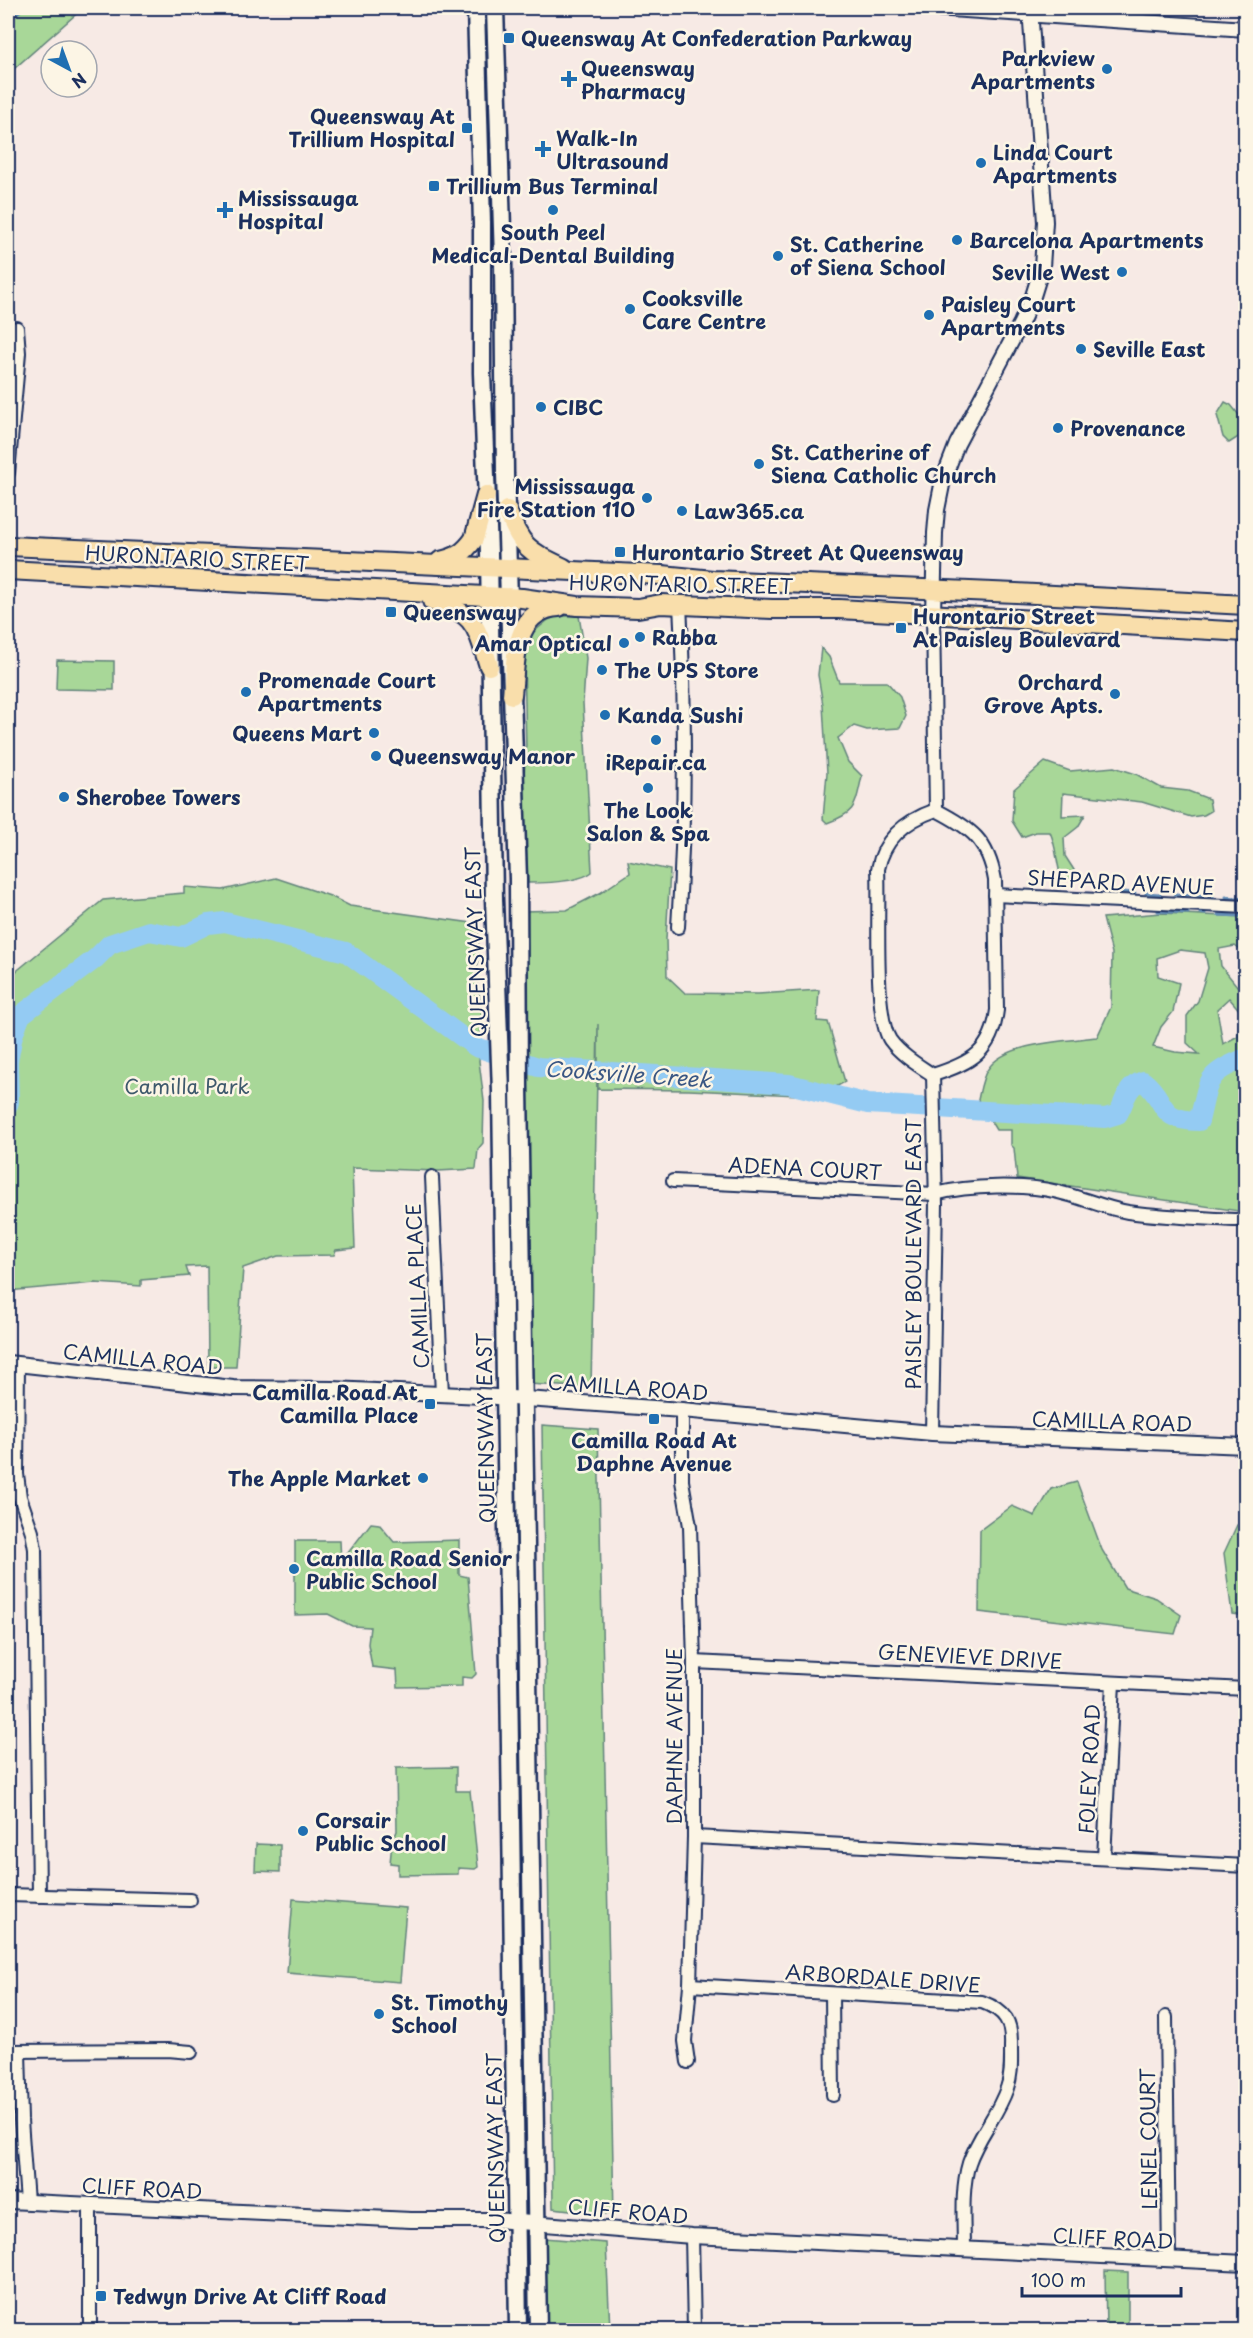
<svg xmlns="http://www.w3.org/2000/svg" width="1253" height="2338" font-family="'Playpen Sans',sans-serif">
<style>
.green{fill:#a8d798;stroke:#62837b;stroke-width:1.5;fill-rule:evenodd}
.lines{fill:none;stroke-linecap:round;stroke-linejoin:round}
.stream{stroke:#648db7;stroke-width:3}
.river{stroke:#94cbf3;stroke-width:20}
.minor-casing{stroke:#1b2f5e;stroke-width:16}
.tertiary-casing{stroke:#1b2f5e;stroke-width:18}
.secondary-casing{stroke:#1b2f5e;stroke-width:21}
.primary-casing{stroke:#1b2f5e;stroke-width:22}
.minor{stroke:#fcf5e5;stroke-width:12}
.tertiary{stroke:#fcf5e5;stroke-width:14}
.secondary{stroke:#fcf5e5;stroke-width:16}
.primary{stroke:#f9deab;stroke-width:18}
.poi-dot{fill:#1f6fb2;stroke:#fcf5e5;stroke-width:2}
.labels{text-anchor:middle;dominant-baseline:central;stroke-width:5;stroke-linejoin:round;paint-order:stroke}
.poi-label{font-size:20px;font-weight:bold;fill:#1b2f5e;stroke:#fcf5e5;text-anchor:start}
.street-label{font-size:20px;fill:#1b2f5e;stroke:#fcf5e5}
.park-label{font-size:20px;fill:#3e596c;stroke:#fcf5e5}
.water-label{font-size:21px;font-style:italic;fill:#395683;stroke:#fcf5e5}
</style>
<rect width="100%" height="100%" fill="#f7eae5"/>
<filter id="ink" filterUnits="userSpaceOnUse"><feTurbulence type="fractalNoise" baseFrequency=".0167" numOctaves="2"/><feDisplacementMap in="SourceGraphic" scale="12" xChannelSelector="R" yChannelSelector="G"/><feConvolveMatrix kernelMatrix="1 2 1 2 8 2 1 2 1" color-interpolation-filters="sRGB"/></filter>
<g filter="url(#ink)">
<!-- green -->
<g class="green">
<path d="M8,8h75l-75,66z"/>
<path d="M1225,402l6,3 12,15 -3,16 -11,7 -6,-6 -6,-22z"/>
<path d="M558,616h21l7,42 -3,45 9,169c-12,10 -48,11 -64,11l-5,-96 3,-36 -2,-95 5,-20 19,-16z"/>
<path d="M821,648l8,9 10,25h48l13,15 6,19 -6,12 -33,2 -13,-4 -16,12 10,24 14,14c-7,30 -5,36 -35,47l-4,-4 4,-46 -4,-68 -5,-30z"/>
<path d="M57,660l57,1v29l-58,-1z"/>
<path d="M1045,762l25,9 44,-4 22,7 25,14 27,3 21,8 2,12 -7,4 -13,2 -49,-15 -79,-9 -1,23 23,-1 -7,12 -14,11 1,18 9,14 -2,9 -10,1c-6,-17 -5,-32 -12,-48h-14l-14,5 -10,-16 2,-32z"/>
<path d="M628,861l42,9 -4,69 1,37 18,17 73,1 61,-4 -2,31 11,1 17,60 -26,14 -130,-6 -91,-1v-65l-7,364 -62,-4 -7,-473 45,-1 33,-17 30,-20z"/>
<path d="M276,878l54,18 20,10 129,18 -2,60 5,25 -3,52 5,40 -1,42 -5,6 -2,20 -38,2 -86,-3 3,80 -19,2 -2,5 -56,1 -35,12 -7,99h-28l-1,-101 -21,1 3,9 -48,4v6l-46,-3 -87,8v-313l95,-78 81,-7v-6l39,3z"/>
<path d="M1161,913l84,4v37l-10,-8 -16,3 2,17 16,20 8,-2v228l-228,-34 -3,-30 -3,-3v-15h-15l-18,-30c2,-9 4,-23 10,-31 17,-27 79,-28 109,-32l14,-30 1,-54 -9,-35zM1180,950l25,3 3,15 -10,33 -11,15v27l12,11 -24,-2 -22,-5 8,-20 12,-15 6,-29 -21,-7 -1,-18zM1229,998l12,14 -3,24 -15,8 -6,-35z"/>
<path d="M542,1425l56,4 16,786 -61,-7z"/>
<path d="M1077,1482l25,68 23,38 31,10 25,17 -6,19 -196,-22 1,-82 32,-24 23,10 16,-27z"/>
<path d="M371,1523l8,1 15,18 65,-2v35l9,2 8,97 -4,4 -10,-1v9l-64,1 -1,-17 -25,-3 -4,-23 2,-17 -18,-1 -24,-12 -33,1v-74h45l1,21z"/>
<path d="M1237,1525h8v91l-13,-2 -8,-61z"/>
<path d="M456,1767v24h14l8,76 -3,2 -17,-1v6l-60,1v-11l-8,-1 2,-20 5,-12 -1,-63z"/>
<path d="M256,1844l24,1v27l-25,-1z"/>
<path d="M293,1899l113,9 -6,74 -113,-9z"/>
<path d="M544,2238l62,5 4,87h-64z"/>
<path d="M1105,2271l23,1v58h-22z"/>
</g>
<g class="lines">
<!-- stream -->
<g class="stream">
<path d="M8,21l15,-13"/>
<path d="M1109,891l26,2"/>
<path d="M1146,893l14,1"/>
<path d="M1174,894l39,2"/>
<path d="M1226,897l20,2"/>
<path d="M1158,911l30,2"/>
<path d="M1200,913l5,1"/>
<path d="M1218,915l23,1"/>
</g>
<!-- river -->
<path class="river" d="M8,1105l1,-3 -1,-41 5,-26 8,-20 74,-56 15,-15 39,-13 32,6 27,-13 17,-2 121,30 130,95 62,20 251,17 79,20 237,14 13,-4c8,-14 8,-28 25,-33 26,20 12,39 56,40 10,-40 5,-47 47,-63"/>
<defs>
<g id="minor">
<path d="M8,473l11,-120 -2,-25"/>
<path d="M933,614l3,196"/>
<path d="M936,810c35,18 52,30 59,70l2,130c-5,42 -26,53 -64,65 -15,-10 -32,-20 -43,-35 -17,-26 -10,-134 -12,-171 6,-32 29,-49 58,-59z"/>
<path d="M995,895l251,12"/>
<path d="M678,927c7,-107 8,-215 2,-322"/>
<path d="M432,1177l10,217"/>
<path d="M673,1181l262,13c35,-9 88,-10 123,-2 23,5 46,16 70,20 36,5 73,6 110,8l8,-2"/>
<path d="M18,1364l-1,110 3,23 12,35 3,17 4,347"/>
<path d="M682,1410v71l8,45 4,136v175l-4,148 -5,56 3,21"/>
<path d="M932,1433l4,-229 -3,-129"/>
<path d="M694,1662l552,27"/>
<path d="M694,1837l552,29"/>
<path d="M1104,1858l9,-175"/>
<path d="M8,1895l182,5"/>
<path d="M690,1985l292,17c24,9 30,20 29,45 0,14 1,28 -4,41 -9,27 -29,48 -38,75 -8,26 -5,59 -5,87"/>
<path d="M832,1994l1,101"/>
<path d="M1166,2017l3,243"/>
<path d="M8,2051l160,-1 23,2"/>
<path d="M19,2052l2,68 6,82"/>
<path d="M90,2205v125"/>
<path d="M692,2236l2,94"/>
</g>
<g id="tertiary">
<path d="M935,8l311,21"/>
<path d="M933,614l2,-81 2,-23 6,-30 14,-36 64,-121 12,-27 9,-29 3,-45 -15,-214"/>
<path d="M8,1363l225,25 100,1 149,7 200,14 250,23 314,13"/>
<path d="M8,2201l403,19h85l196,16 554,27"/>
</g>
<g id="secondary">
<path d="M476,8l6,216v149l7,180 5,346 7,193 17,1238"/>
<path d="M495,8l8,252 2,214 13,405 1,207 19,1244"/>
</g>
<g id="primary">
<path d="M507,510c14,38 22,41 57,58"/>
<path d="M8,546l654,29 51,5 303,13 230,12"/>
<path d="M440,561c16,-3 24,-8 34,-22l12,-44"/>
<path d="M8,570l514,28 55,8 61,2 23,-4 111,5h67l407,23"/>
<path d="M432,601c44,12 44,25 57,65"/>
<path d="M512,695c4,-34 1,-86 47,-88"/>
</g>
</defs>
<!-- minor casing -->
<use href="#minor" class="minor-casing"/>
<!-- tertiary casing -->
<use href="#tertiary" class="tertiary-casing"/>
<!-- secondary casing -->
<use href="#secondary" class="secondary-casing"/>
<!-- primary casing -->
<use href="#primary" class="primary-casing"/>
<!-- minor -->
<use href="#minor" class="minor"/>
<!-- tertiary -->
<use href="#tertiary" class="tertiary"/>
<!-- secondary -->
<use href="#secondary" class="secondary"/>
<!-- primary -->
<use href="#primary" class="primary"/>
</g>
</g>
<!-- markers -->
<g class="poi-dot">
<rect x="503" y="32" width="12" height="12" rx="3"/>
<circle cx="1107" cy="69" r="6"/>
<path d="M566 70h6v6h6v6h-6v6h-6v-6h-6v-6h6z"/>
<rect x="461" y="122" width="12" height="12" rx="3"/>
<path d="M540 140h6v6h6v6h-6v6h-6v-6h-6v-6h6z"/>
<circle cx="981" cy="163" r="6"/>
<rect x="428" y="180" width="12" height="12" rx="3"/>
<path d="M222 201h6v6h6v6h-6v6h-6v-6h-6v-6h6z"/>
<circle cx="553" cy="210" r="6"/>
<circle cx="957" cy="240" r="6"/>
<circle cx="778" cy="256" r="6"/>
<circle cx="1122" cy="272" r="6"/>
<circle cx="630" cy="309" r="6"/>
<circle cx="929" cy="315" r="6"/>
<circle cx="1081" cy="349" r="6"/>
<circle cx="541" cy="407" r="6"/>
<circle cx="1058" cy="428" r="6"/>
<circle cx="759" cy="464" r="6"/>
<circle cx="647" cy="498" r="6"/>
<circle cx="682" cy="511" r="6"/>
<rect x="614" y="546" width="12" height="12" rx="3"/>
<rect x="385" y="606" width="12" height="12" rx="3"/>
<rect x="895" y="622" width="12" height="12" rx="3"/>
<circle cx="640" cy="637" r="6"/>
<circle cx="624" cy="643" r="6"/>
<circle cx="602" cy="670" r="6"/>
<circle cx="246" cy="692" r="6"/>
<circle cx="1115" cy="694" r="6"/>
<circle cx="605" cy="715" r="6"/>
<circle cx="374" cy="733" r="6"/>
<circle cx="656" cy="740" r="6"/>
<circle cx="376" cy="756" r="6"/>
<circle cx="648" cy="788" r="6"/>
<circle cx="64" cy="797" r="6"/>
<rect x="424" y="1398" width="12" height="12" rx="3"/>
<rect x="648" y="1413" width="12" height="12" rx="3"/>
<circle cx="423" cy="1478" r="6"/>
<circle cx="294" cy="1569" r="6"/>
<circle cx="303" cy="1831" r="6"/>
<circle cx="379" cy="2014" r="6"/>
<rect x="95" y="2290" width="12" height="12" rx="3"/>
</g>
<g class="labels">
<!-- poi labels -->
<g class="poi-label">
<text x="521" y="38">Queensway At Confederation Parkway</text>
<text x="1095" y="58" text-anchor="end">Parkview<tspan x="1095" dy="23">Apartments</tspan></text>
<text x="581" y="68">Queensway<tspan x="581" dy="23">Pharmacy</tspan></text>
<text x="455" y="116" text-anchor="end">Queensway At<tspan x="455" dy="23">Trillium Hospital</tspan></text>
<text x="556" y="138">Walk-In<tspan x="556" dy="23">Ultrasound</tspan></text>
<text x="993" y="152">Linda Court<tspan x="993" dy="23">Apartments</tspan></text>
<text x="446" y="186">Trillium Bus Terminal</text>
<text x="238" y="198">Mississauga<tspan x="238" dy="23">Hospital</tspan></text>
<text x="553" y="232" text-anchor="middle">South Peel<tspan x="553" dy="23">Medical-Dental Building</tspan></text>
<text x="969" y="240">Barcelona Apartments</text>
<text x="790" y="244">St. Catherine<tspan x="790" dy="23">of Siena School</tspan></text>
<text x="1110" y="272" text-anchor="end">Seville West</text>
<text x="642" y="298">Cooksville<tspan x="642" dy="23">Care Centre</tspan></text>
<text x="941" y="304">Paisley Court<tspan x="941" dy="23">Apartments</tspan></text>
<text x="1093" y="349">Seville East</text>
<text x="553" y="407">CIBC</text>
<text x="1070" y="428">Provenance</text>
<text x="771" y="452">St. Catherine of<tspan x="771" dy="23">Siena Catholic Church</tspan></text>
<text x="635" y="486" text-anchor="end">Mississauga<tspan x="635" dy="23">Fire Station 110</tspan></text>
<text x="694" y="511">Law365.ca</text>
<text x="632" y="552">Hurontario Street At Queensway</text>
<text x="403" y="612">Queensway</text>
<text x="913" y="616">Hurontario Street<tspan x="913" dy="23">At Paisley Boulevard</tspan></text>
<text x="652" y="637">Rabba</text>
<text x="612" y="643" text-anchor="end">Amar Optical</text>
<text x="614" y="670">The UPS Store</text>
<text x="258" y="680">Promenade Court<tspan x="258" dy="23">Apartments</tspan></text>
<text x="1103" y="682" text-anchor="end">Orchard<tspan x="1103" dy="23">Grove Apts.</tspan></text>
<text x="617" y="715">Kanda Sushi</text>
<text x="362" y="733" text-anchor="end">Queens Mart</text>
<text x="388" y="756">Queensway Manor</text>
<text x="656" y="762" text-anchor="middle">iRepair.ca</text>
<text x="76" y="797">Sherobee Towers</text>
<text x="648" y="810" text-anchor="middle">The Look<tspan x="648" dy="23">Salon &amp; Spa</tspan></text>
<text x="418" y="1392" text-anchor="end">Camilla Road At<tspan x="418" dy="23">Camilla Place</tspan></text>
<text x="654" y="1440" text-anchor="middle">Camilla Road At<tspan x="654" dy="23">Daphne Avenue</tspan></text>
<text x="411" y="1478" text-anchor="end">The Apple Market</text>
<text x="306" y="1558">Camilla Road Senior<tspan x="306" dy="23">Public School</tspan></text>
<text x="315" y="1820">Corsair<tspan x="315" dy="23">Public School</tspan></text>
<text x="391" y="2002">St. Timothy<tspan x="391" dy="23">School</tspan></text>
<text x="113" y="2296">Tedwyn Drive At Cliff Road</text>
</g>
<!-- street labels -->
<g class="street-label">
<text transform="translate(197 558) rotate(3)">HURONTARIO STREET</text>
<text transform="translate(681 584) rotate(1)">HURONTARIO STREET</text>
<text transform="translate(1121 882) rotate(3)">SHEPARD AVENUE</text>
<text transform="translate(475 942) rotate(-92)">QUEENSWAY EAST</text>
<text transform="translate(805 1168) rotate(3)">ADENA COURT</text>
<text transform="translate(913 1254) rotate(-90)">PAISLEY BOULEVARD EAST</text>
<text transform="translate(417 1286) rotate(-93)">CAMILLA PLACE</text>
<text transform="translate(143 1359) rotate(6)">CAMILLA ROAD</text>
<text transform="translate(628 1387) rotate(4)">CAMILLA ROAD</text>
<text transform="translate(1112 1421) rotate(2)">CAMILLA ROAD</text>
<text transform="translate(485 1428) rotate(-91)">QUEENSWAY EAST</text>
<text transform="translate(970 1656) rotate(3)">GENEVIEVE DRIVE</text>
<text transform="translate(674 1736) rotate(-90)">DAPHNE AVENUE</text>
<text transform="translate(1089 1769) rotate(-87)">FOLEY ROAD</text>
<text transform="translate(883 1978) rotate(4)">ARBORDALE DRIVE</text>
<text transform="translate(1148 2139) rotate(-91)">LENEL COURT</text>
<text transform="translate(495 2148) rotate(-91)">QUEENSWAY EAST</text>
<text transform="translate(142 2188) rotate(3)">CLIFF ROAD</text>
<text transform="translate(628 2211) rotate(5)">CLIFF ROAD</text>
<text transform="translate(1113 2238) rotate(3)">CLIFF ROAD</text>
</g>
<!-- park labels -->
<g class="park-label">
<text x="187" y="1086">Camilla Park</text>
</g>
<!-- water labels -->
<g class="water-label">
<text transform="translate(628 1073) rotate(4)">Cooksville Creek</text>
</g>
</g>
<!-- margin -->
<rect width="1253" height="2338" fill="none" stroke="#fcf5e5" stroke-width="30"/>
<rect x="15" y="15" width="1223" height="2308" fill="none" stroke="#1b2f5e" stroke-width="2" filter="url(#ink)"/>
<!-- north arrow -->
<g transform="translate(69 69) rotate(139)"><circle r="28" fill="#fcf5e5" stroke="#a2a6af" stroke-width="1.5"/>
<path d="M0-4.5L10 22L0 15L-10 22Z" fill="#1f6fb2"/>
<text y="-9" font-size="16" font-weight="bold" text-anchor="middle" fill="#1b2f5e">N</text>
</g>
<!-- scale -->
<path d="M1022 2287v9h159v-9" fill="none" stroke="#1b2f5e" stroke-width="3"/>
<text x="1031" y="2287" font-size="18" fill="#1b2f5e" stroke="#fcf5e5" stroke-width="4.5" paint-order="stroke">100 m</text>
</svg>
